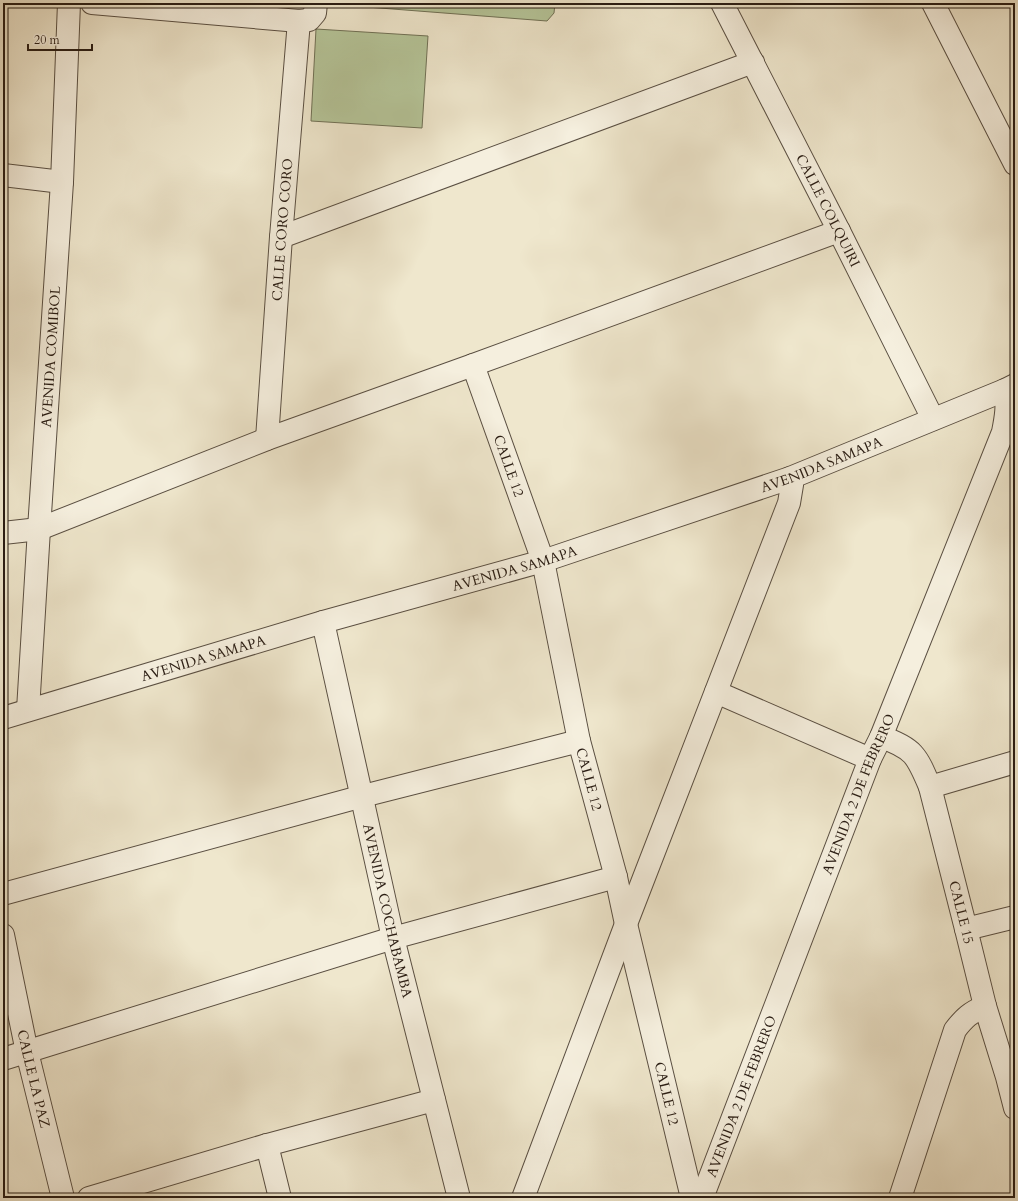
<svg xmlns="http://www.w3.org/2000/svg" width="1018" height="1201" font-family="Cardo,serif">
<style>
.green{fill:#b6c69a;stroke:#707156}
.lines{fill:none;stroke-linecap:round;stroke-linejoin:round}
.minor-casing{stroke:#5a4f42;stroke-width:24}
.minor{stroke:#f5efde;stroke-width:22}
.labels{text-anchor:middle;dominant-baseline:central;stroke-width:4;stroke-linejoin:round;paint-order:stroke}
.street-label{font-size:14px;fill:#291c13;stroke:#f5efde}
</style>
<rect width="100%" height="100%" fill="#efe7cd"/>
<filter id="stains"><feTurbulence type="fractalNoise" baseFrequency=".005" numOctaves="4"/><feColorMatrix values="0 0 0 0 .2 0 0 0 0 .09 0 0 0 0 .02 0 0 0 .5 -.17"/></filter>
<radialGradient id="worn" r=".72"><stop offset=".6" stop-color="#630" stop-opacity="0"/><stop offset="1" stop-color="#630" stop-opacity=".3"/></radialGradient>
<!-- green -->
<g class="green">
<path d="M338,3h217l-1,10 -7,8 -206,-16z"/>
<path d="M316,29l112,7 -6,92 -111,-7z"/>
</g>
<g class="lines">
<defs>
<g id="minor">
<path d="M92,3l207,18 10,-1 6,-7 1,-10"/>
<path id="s1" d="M722,3l117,228 94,188"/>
<path d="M933,3l82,161"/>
<path d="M3,175l59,7"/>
<path d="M281,237l472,-175"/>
<path id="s2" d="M473,365l70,196 36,180 37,136 10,47 66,274"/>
<path id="s3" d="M267,439l14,-202 18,-216"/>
<path d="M3,533l36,-4 228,-90 206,-74 366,-134"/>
<path id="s4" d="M323,622l70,316 66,260"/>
<path d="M716,692l154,67"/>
<path id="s5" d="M28,710l11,-181 23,-347 7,-179"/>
<path id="s6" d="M3,718l320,-96 220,-61 247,-83 215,-88 10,-5"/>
<path id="s7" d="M881,737c33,11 36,19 49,50l36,142 19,77 22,71 8,31"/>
<path d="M930,787l85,-25"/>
<path d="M3,894l360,-98 216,-55"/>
<path d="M966,929l49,-12"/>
<path id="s8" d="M3,935l24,117 36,146"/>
<path d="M3,1059l390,-121 223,-61"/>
<path d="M267,1145l13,53"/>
<path d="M89,1198l178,-53 167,-45"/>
<path d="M523,1198l103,-274 163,-421 3,-18 -2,-7"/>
<path id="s9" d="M702,1198l168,-439 11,-22 122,-305c3,-15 5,-27 2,-42"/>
<path d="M900,1198l55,-168c10,-13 15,-17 30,-24"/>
</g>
</defs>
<!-- minor casing -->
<use href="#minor" class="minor-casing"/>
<!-- minor -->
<use href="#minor" class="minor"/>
</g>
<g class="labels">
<!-- street labels -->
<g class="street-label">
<text stroke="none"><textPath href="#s1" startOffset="233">CALLE COLQUIRI</textPath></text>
<text stroke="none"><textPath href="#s3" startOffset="210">CALLE CORO CORO</textPath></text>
<text stroke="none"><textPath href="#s5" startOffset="354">AVENIDA COMIBOL</textPath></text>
<text stroke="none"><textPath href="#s6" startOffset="857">AVENIDA SAMAPA</textPath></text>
<text stroke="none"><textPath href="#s2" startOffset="107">CALLE 12</textPath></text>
<text stroke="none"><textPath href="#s6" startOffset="533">AVENIDA SAMAPA</textPath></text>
<text stroke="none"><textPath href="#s6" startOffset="209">AVENIDA SAMAPA</textPath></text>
<text stroke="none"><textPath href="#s2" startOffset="431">CALLE 12</textPath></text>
<text stroke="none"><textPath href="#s9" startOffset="433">AVENIDA 2 DE FEBRERO</textPath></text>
<text stroke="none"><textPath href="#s4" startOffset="296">AVENIDA COCHABAMBA</textPath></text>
<text stroke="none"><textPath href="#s7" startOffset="203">CALLE 15</textPath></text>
<text stroke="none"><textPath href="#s8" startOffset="147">CALLE LA PAZ</textPath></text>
<text stroke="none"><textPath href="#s2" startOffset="755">CALLE 12</textPath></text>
<text stroke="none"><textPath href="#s9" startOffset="109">AVENIDA 2 DE FEBRERO</textPath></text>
</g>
</g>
<!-- margin -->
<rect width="1018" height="1201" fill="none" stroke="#efe7cd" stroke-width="16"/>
<rect x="4" y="4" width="1010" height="1193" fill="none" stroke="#291c13" stroke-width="2"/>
<rect x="8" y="8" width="1002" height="1185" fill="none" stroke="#291c13"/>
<!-- scale -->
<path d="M28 44v6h64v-6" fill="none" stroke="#291c13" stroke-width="2"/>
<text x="34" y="44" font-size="12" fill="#291c13" stroke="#f5efde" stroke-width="3" paint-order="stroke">20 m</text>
<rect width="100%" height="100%" filter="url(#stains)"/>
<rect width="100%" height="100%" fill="url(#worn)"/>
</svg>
